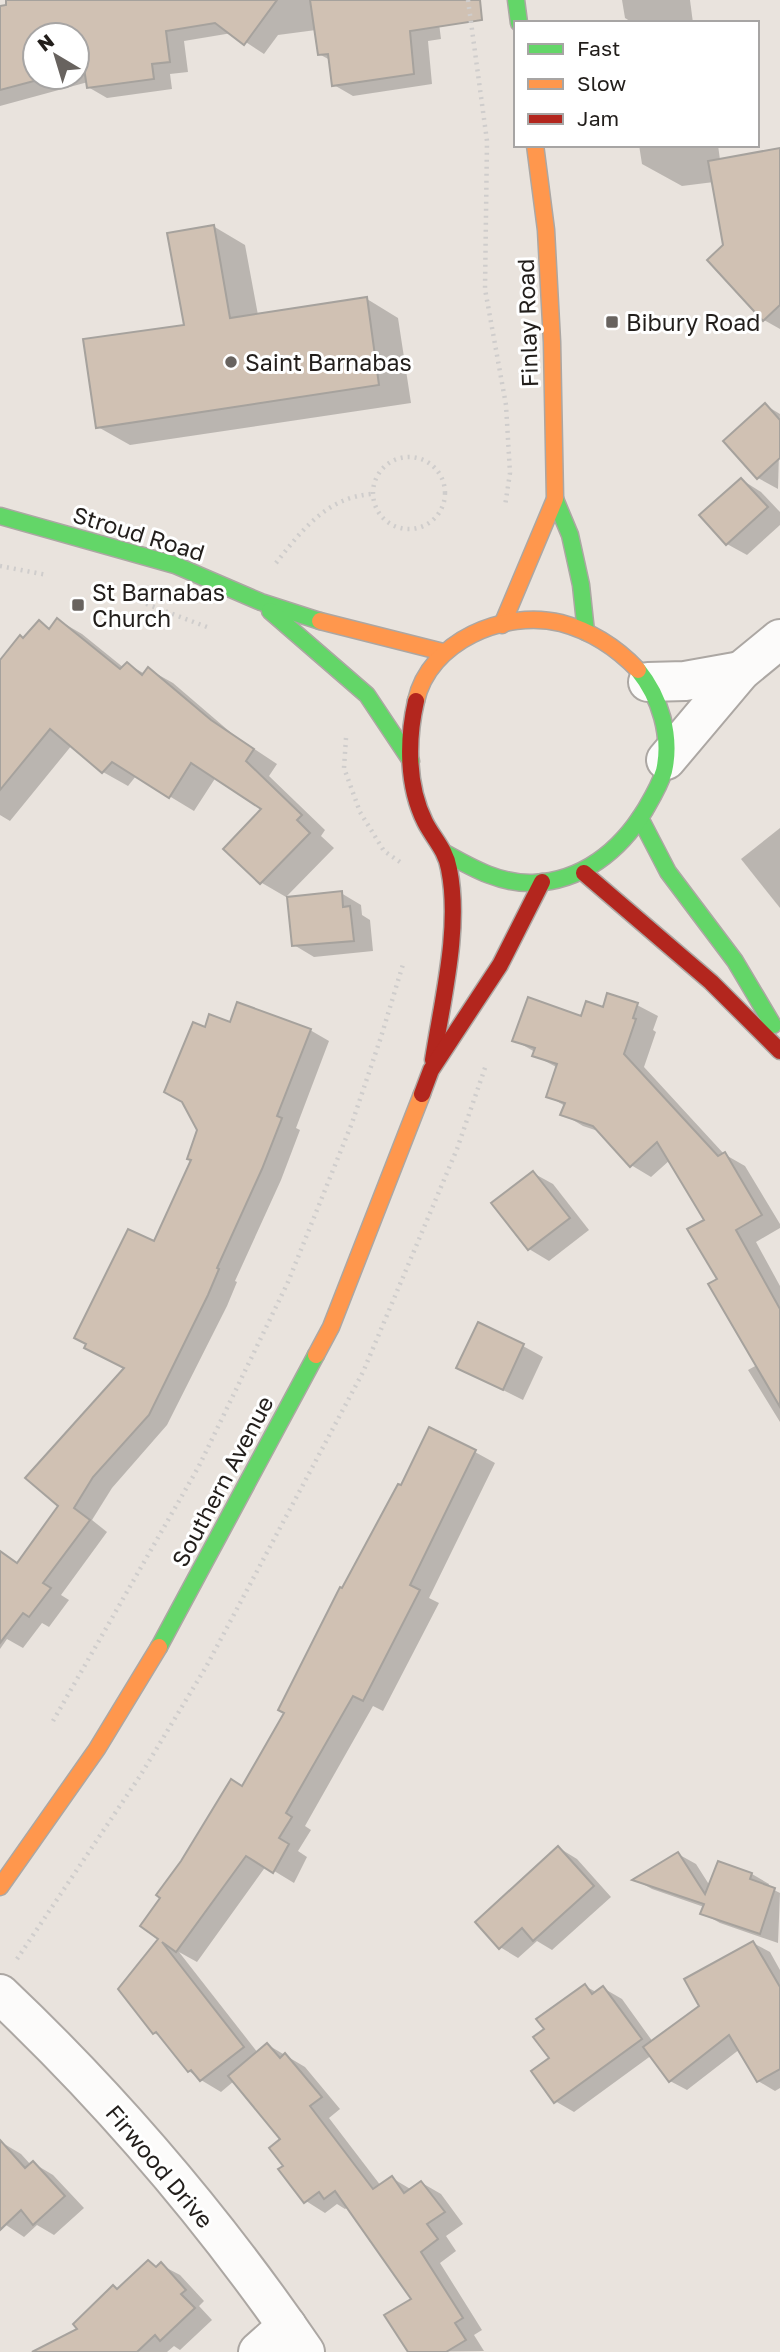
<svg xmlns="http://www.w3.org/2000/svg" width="780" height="2352" font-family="'Golos Text',sans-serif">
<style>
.shadow{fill:#0003;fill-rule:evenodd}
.building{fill:#d0c1b3;stroke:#a6a29d;stroke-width:2}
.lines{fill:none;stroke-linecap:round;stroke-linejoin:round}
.street-casing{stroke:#aca7a3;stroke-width:42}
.fast-casing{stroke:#aca7a3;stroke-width:19}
.slow-casing{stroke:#aca7a3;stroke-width:19}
.jam-casing{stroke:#aca7a3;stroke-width:19}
.path{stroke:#cfcdcc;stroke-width:4.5;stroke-dasharray:2 5;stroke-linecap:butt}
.street{stroke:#fcfbfa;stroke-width:38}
.fast{stroke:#63d668;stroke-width:16}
.slow{stroke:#ff974d;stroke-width:16}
.jam{stroke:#b3261e;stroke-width:16}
.poi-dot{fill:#68635f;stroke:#fff;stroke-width:2.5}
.labels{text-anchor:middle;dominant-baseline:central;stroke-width:6;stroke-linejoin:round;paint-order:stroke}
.poi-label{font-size:23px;fill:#221e1b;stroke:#fff;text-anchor:start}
.street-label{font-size:23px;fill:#221e1b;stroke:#fff}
</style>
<rect width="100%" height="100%" fill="#e9e3dd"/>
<!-- shadow -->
<g class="shadow">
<path d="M24,0h412l5,39 -13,2 4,43 -79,12 -19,-11 -4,-25 -11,-6 -3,-24 -38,5 -14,19 -32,-21 -48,8 4,31 -18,2 2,15 -65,9 -19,-11v-5l-88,24v-100zM35,35h42v42h-42z"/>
<path d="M622,0h68l3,23h-60l-8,-5z"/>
<path d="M639,145h79l2,15 60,-11v180l-16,-9 -39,-74 -11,-64 -32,4 -40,-22z"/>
<path d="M213,226l32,19 13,70 109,-16 31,19 13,85 -281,42 -32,-18 88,-101z"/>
<path d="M765,405l15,9 -2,75 -20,-11z"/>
<path d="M742,480l19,12 19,20v13l-33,30 -20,-11z"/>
<path d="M58,620l24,14 42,34 3,-4 18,10 3,-5 25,14 63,54 41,27 -8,12 56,54 -4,6 13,12 -48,49 -24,-14 -36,-34 38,-41 -48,-31 -22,34 -58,-35 -8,10 -25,-14 -31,-27 -62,76 -10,-6v-152l39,-41 12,7z"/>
<path d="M780,828v80l-39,-49z"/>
<path d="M341,893l20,12 1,10 8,5 3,31 -59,6 -20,-12z"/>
<path d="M637,1005l21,11 -5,14 3,2 -12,35 80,87 21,12 35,58v4l-24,14 24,44v136l-32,-52 9,-5 -37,-86 -14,-59 -36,-60 -19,17 -20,-12 -30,-33 -18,-6 -20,-12 2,-8 -17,-10 10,-28 -24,-13 1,-3 -21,-12 90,-31z"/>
<path d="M231,1025l79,5 19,11 -33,87 4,2 -19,50 -46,101 2,1 -10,24 -60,119 -55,63 -20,32 15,12 -46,63 8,5 -20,27 -7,-4 -19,25 -16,-9 -7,10v-93l18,8 42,-58 66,-138 29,-124 37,-84 7,-30 7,-101z"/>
<path d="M533,1173l20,11 36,46 -40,31 -20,-12 -35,-46z"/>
<path d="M523,1346l20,11 -20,43 -65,-32z"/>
<path d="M475,1452l20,11 -66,135 10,5 -56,108 -10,-5 -68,120 6,4 -13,21 9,6 -13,26 -28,-17 -69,96 -18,-10 79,101 10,-8 37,22 35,42 -11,9 52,68 11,-8 20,12 10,-7 19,11 22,30 -17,12 10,15 -16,12 42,67 -8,5 10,16 -74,1 3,-53 -65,-92 -3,2 -8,-5 -12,9 -19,-12 -21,-35 -2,-26 -49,-59 -13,11 -20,-12 -12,-9 -27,-34 -8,-4 6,-94 126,-225 57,-124 58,-102z"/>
<path d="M559,1848l18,11 34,38 -59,53 -15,-9 -19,17 -18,-11z"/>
<path d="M678,1854l18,10 14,22 9,-23 33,11 17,10 -1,3 12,6 -2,50 -58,-20 -18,-10 2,-6 -52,-18 -16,-9z"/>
<path d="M753,1943l17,9 10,18v118l-5,3 -17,-10 -18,-32 -53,41 -17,-9 -18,-26 -78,57 -19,-11 -9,-72 39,-43 11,6 7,-4 19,11 31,43 48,-35z"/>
<path d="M1,2142l20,12 10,11 2,-2 20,12 31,33 -30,27 -17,-10 -13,12 -24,-16z"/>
<path d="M148,2262l10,6 3,-3 19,10 24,26 -5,5 13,14 -32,30 -6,-4 -7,6h-131l44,-23z"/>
</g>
<!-- building -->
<g class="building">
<path d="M6,0h271l-33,45 -29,-22 -49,8 4,31 -18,2 2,15 -67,9 -3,-20 -7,1v-34h-42v42h14l-49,13v-84l6,-1z"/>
<path d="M310,0h170l2,20 -72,11 4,43 -82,12 -4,-32 -10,1z"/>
<path d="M780,148v157l-17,16 -56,-61 16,-15 -15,-84z"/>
<path d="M214,225l16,93 137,-21 12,88 -283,43 -13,-89 101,-14 -17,-92z"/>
<path d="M765,403l15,17v38l-23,21 -34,-38z"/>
<path d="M741,478l27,29 -42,38 -27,-30z"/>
<path d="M57,618l63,51 7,-7 15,13 6,-8 63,53 43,29 -8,12 56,54 -5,5 13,13 -50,51 -37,-35 38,-40 -70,-46 -22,35 -57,-36 -10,11 -52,-44 -50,61v-130l20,-25 3,3 16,-18 10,9z"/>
<path d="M342,891l1,16 7,-1 4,35 -62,5 -5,-49z"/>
<path d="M607,993l31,10 -5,15 3,1 -12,35 94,102 7,-4 37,63 -26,15 44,79v98l-72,-123 9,-5 -30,-50 17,-9 -47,-78 -27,25 -37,-41 -33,-11 5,-12 -19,-6 11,-33 -25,-8 3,-8 -23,-7 16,-44 53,19 5,-15 17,6z"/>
<path d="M237,1002l74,27 -34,87 5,2 -20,51 -45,99 2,1 -11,26 -59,120 -56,62 -19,31 16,12 -47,63 8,5 -22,29 -6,-4 -23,30v-92l17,12 41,-57 -33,-28 99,-110 -40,-20 2,-4 -12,-6 54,-109 26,12 37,-81 -4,-1 10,-29 -15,-28 -18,-10 29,-70 12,5 4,-13 21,8z"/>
<path d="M533,1171l37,47 -42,32 -37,-47z"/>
<path d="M478,1322l46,22 -21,46 -47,-22z"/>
<path d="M429,1427l47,23 -66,135 10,5 -57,111 -10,-5 -67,117 6,4 -13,21 10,6 -16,29 -27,-17 -70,96 -14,-10 82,105 -44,34 -9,-11 -3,2 -32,-40 -3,2 -35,-45 40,-50 -18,-13 20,-28 -4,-3 25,-34 50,-82 11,7 42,-73 -6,-3 62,-123 2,1 56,-104 3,1z"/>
<path d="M558,1846l36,40 -61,55 -11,-13 -23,21 -24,-27z"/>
<path d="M678,1852l27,42 13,-33 34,12 -2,6 25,9 -15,46 -60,-20 4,-10 -72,-24z"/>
<path d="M753,1941l27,46v82l-23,13 -28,-47 -60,47 -26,-35 56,-41 -15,-27z"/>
<path d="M585,1984l7,10 11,-8 39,53 -88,64 -23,-32 18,-13 -16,-21 11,-8 -8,-10z"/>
<path d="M267,2043l13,15 5,-5 37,44 -12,9 63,83 19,-13 12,17 17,-12 24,31 -18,12 11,15 -17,13 42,66 -8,5 11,17 -20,12h-38l-24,-37 27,-16 -76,-108 -11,8 -5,-7 -15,11 -26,-34 5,-3 -14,-18 11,-9 -52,-63z"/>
<path d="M0,2140l25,28 8,-7 32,35 -32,29 -12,-15 -21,20z"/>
<path d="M148,2260l8,7 5,-5 25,28 -5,4 14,14 -35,33 -5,-6 -18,17h-105l45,-23 -4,-5 40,-39 4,4z"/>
</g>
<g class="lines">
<defs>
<g id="street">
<path d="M648,682l37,-1 56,-10"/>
<path d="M666,760l75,-89 39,-32"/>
<path d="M0,1994c114,108 216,228 305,358"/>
<path d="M258,2352l29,-26"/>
</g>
<g id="fast">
<path d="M516,0l3,23"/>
<path d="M555,499l15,36 11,50 5,47"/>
<path d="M0,516l175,49 86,37 59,19"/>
<path d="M270,611l97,84 44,66"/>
<path d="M640,818l28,54 67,89 38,64"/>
<path d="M447,854c27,15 54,30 86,29 49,-2 87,-32 112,-73 7,-12 15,-25 19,-39 8,-35 -4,-74 -26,-101"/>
<path d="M159,1647l157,-292"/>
</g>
<g id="slow">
<path d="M320,621l123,31"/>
<path d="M502,625l53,-126 -3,-157 -6,-112 -11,-85"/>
<path d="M416,701c13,-60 89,-92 145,-78 30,8 56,25 77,47"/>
<path d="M316,1355l15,-28 91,-233"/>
<path d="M0,1887l97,-138 62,-102"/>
</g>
<g id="jam">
<path d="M416,701c-9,39 -9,85 9,121 8,16 21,28 24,47 12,59 -7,132 -16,191"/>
<path d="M584,873l127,109 69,69"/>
<path d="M422,1094l9,-24 69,-105 42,-83"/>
</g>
</defs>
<!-- street casing -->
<use href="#street" class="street-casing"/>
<!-- fast casing -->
<use href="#fast" class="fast-casing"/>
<!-- slow casing -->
<use href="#slow" class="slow-casing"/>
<!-- jam casing -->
<use href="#jam" class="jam-casing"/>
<!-- path -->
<g class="path">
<path d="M468,0l19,141 -2,148 21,116 4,68 -5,33"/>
<circle cx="409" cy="493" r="36"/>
<path d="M276,563c26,-33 51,-66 96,-69"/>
<path d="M0,566l47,9"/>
<path d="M133,599l74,28"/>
<path d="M346,738l-2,30 16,44 24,39 16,11"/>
<path d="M53,1721l146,-255 89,-184 64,-159 29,-86 23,-76"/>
<path d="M17,1959l123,-183 66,-109 157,-295 94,-223 29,-84"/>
</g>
<!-- street -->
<use href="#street" class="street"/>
<!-- fast -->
<use href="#fast" class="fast"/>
<!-- slow -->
<use href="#slow" class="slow"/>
<!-- jam -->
<use href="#jam" class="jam"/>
</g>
<!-- markers -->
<g class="poi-dot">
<rect x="605" y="315" width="14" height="14" rx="3.5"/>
<circle cx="231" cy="362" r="7"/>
<rect x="71" y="598" width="14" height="14" rx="3.5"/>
</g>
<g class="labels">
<!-- poi labels -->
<g class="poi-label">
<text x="626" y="322">Bibury Road</text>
<text x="245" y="362">Saint Barnabas</text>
<text x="92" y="592">St Barnabas<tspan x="92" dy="26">Church</tspan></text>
</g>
<!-- street labels -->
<g class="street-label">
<text transform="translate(527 323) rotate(-92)">Finlay Road</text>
<text transform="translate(139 533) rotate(17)">Stroud Road</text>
<text transform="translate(222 1481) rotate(-62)">Southern Avenue</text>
<text transform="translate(160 2166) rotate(50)">Firwood Drive</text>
</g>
</g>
<!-- legend -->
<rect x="514" y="21" width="245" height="126" fill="#ffffff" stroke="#a7a5a4" stroke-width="2"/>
<rect x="528" y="44" width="35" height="10" fill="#63d668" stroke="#a7a5a4" stroke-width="2"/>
<text x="577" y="56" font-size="21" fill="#221e1b">Fast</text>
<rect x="528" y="79" width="35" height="10" fill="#ff974d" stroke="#a7a5a4" stroke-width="2"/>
<text x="577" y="91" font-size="21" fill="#221e1b">Slow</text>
<rect x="528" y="114" width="35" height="10" fill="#b3261e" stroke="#a7a5a4" stroke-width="2"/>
<text x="577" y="126" font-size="21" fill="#221e1b">Jam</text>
<!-- north arrow -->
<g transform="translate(56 56) rotate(322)"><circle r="33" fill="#ffffff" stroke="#a7a5a4" stroke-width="2"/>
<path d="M0-5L12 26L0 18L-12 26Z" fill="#68635f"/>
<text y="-10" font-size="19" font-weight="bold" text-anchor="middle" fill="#221e1b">N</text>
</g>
</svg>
